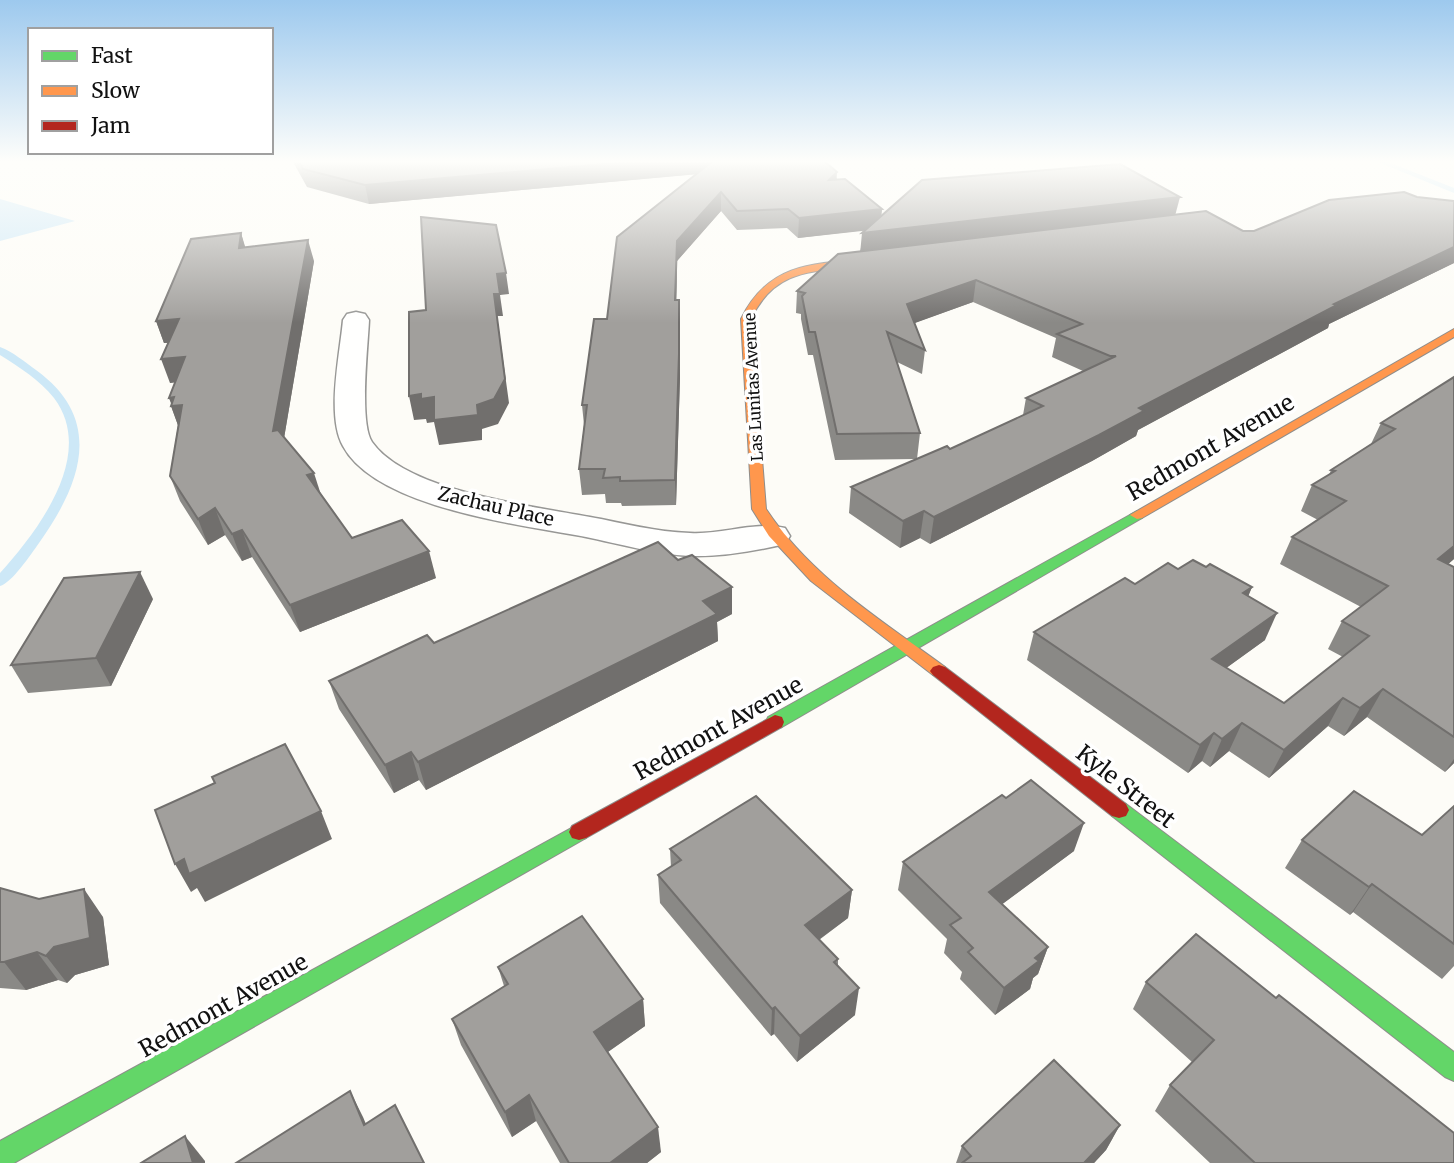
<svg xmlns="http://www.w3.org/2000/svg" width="1454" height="1163" font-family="Merriweather,serif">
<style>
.water{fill:#cde8f7}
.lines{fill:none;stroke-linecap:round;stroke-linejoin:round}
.stream{fill:#cde8f7;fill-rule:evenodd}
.street-casing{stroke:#979795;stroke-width:3}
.fast-casing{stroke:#8e8d8b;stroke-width:2}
.slow-casing{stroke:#8e8d8b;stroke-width:2}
.jam-casing{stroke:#8e8d8b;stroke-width:2}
.street{fill:#fffffe;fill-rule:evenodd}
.fast{fill:#63d668;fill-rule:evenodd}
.slow{fill:#ff974d;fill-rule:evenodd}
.jam{fill:#b3261e;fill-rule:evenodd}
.wall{fill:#8a8986}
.shaded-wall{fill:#716f6d}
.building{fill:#a19f9c;stroke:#716f6d;stroke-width:2}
.labels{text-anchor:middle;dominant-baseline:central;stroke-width:7;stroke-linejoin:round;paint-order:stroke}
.far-street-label{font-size:16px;fill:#111;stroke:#fff}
.street-label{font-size:19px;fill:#111;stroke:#fff}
.near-street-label{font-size:23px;fill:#111;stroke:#fff}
</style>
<rect width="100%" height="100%" fill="#fdfcf7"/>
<!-- water -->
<path class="water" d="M0,199l75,22 -75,20z"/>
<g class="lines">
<!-- stream -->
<g class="stream">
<path d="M1373,160h10l71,28v5z"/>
<path d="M0,347c13,5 25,15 36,23 69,50 45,114 3,173 -8,11 -27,40 -39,43v-13c37,-41 97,-118 54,-175 -14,-18 -35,-31 -54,-43z"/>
</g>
<defs>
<path id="street" d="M356,312l9,2 4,6c-1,25 -10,103 3,122 35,50 161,64 218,75 33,6 66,15 100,16 31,2 65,-12 95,-5l5,8 -5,8c-30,7 -64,13 -95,12 -35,-2 -70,-12 -104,-19 -64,-12 -210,-29 -243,-91 -17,-30 -3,-92 0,-126l4,-6z"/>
<g id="fast">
<path d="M1137,511l7,4 -2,3 -360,209 -7,2 -7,-2 -2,-5 2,-5z"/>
<path d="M1119,802l7,2 328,248v29l-9,-4 -333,-261 -3,-6 3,-6z"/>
<path d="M579,824l7,2 3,6 -3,6 -572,325h-14v-22z"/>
</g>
<g id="slow">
<path d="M874,259l5,3 -2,2c-52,10 -99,-3 -126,55l15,190c45,68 115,111 179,158l3,4 -3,4h-12l-122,-94 -42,-45 -17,-27 -11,-190c28,-58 76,-56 133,-60z"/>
<path d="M1454,329v8l-312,181 -5,1 -7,-4z"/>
</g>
<g id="jam">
<path d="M939,665l6,2 181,137 3,6 -3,6 -7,2 -7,-2 -179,-141 -3,-4 3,-4z"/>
<path d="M775,715l7,2 2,5 -2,5 -196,111 -7,2 -7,-2 -3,-6 3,-6z"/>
</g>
</defs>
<!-- street casing -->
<use href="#street" class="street-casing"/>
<!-- fast casing -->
<use href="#fast" class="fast-casing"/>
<!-- slow casing -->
<use href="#slow" class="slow-casing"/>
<!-- jam casing -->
<use href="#jam" class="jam-casing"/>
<!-- street -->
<use href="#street" class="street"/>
<!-- fast -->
<use href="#fast" class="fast"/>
<!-- slow -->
<use href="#slow" class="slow"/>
<!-- jam -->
<use href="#jam" class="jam"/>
</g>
<!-- wall -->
<g class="wall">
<path d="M292,160h531l14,19 45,30 -1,7 295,-2 67,17h11l163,-34 37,4v62l-125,61 -1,4 -190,102 -2,6 -44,25 -162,83 -10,-6 -20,10 -51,-35 2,-26 99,-38 73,-34 3,-17 57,-27 -31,-14 4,-19 -83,-36 -59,21 11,27 -3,24 -25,-12 23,71 -3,26 -82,1 -22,-105h-5l-7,-36v-5l-5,-1 1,-22 63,-39 5,-22 -67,8 -11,-10 -50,2 -16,-19 -44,50 -1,39h3l1,77 -4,128 -54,1 -1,-3h-15l-1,-9 -23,1 -3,-26 5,-44 -2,-20 25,-86 89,-145 -327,30 -62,-17z"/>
<path d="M241,233l4,15 69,13 -30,177 37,56 31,44 84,40 -136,54 -48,-75 -10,4 -17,-26 -17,10 -28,-44 -10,-25 8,-51 -7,-19 1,-2 -3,-6 6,-16 -5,1 -2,-40h-4l-8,-22z"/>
<path d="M1454,377v182l-6,5 6,3v196l-9,9 -78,-55 -23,19 -16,-10 -59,52 -40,-27 -19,16 -8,-6 -14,12 -161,-113 7,-28 101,-48 43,-15 28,-2 46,20 -4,9 17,44 -39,28 58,35 59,-46 -15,-8 14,-28 19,-14 -81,-43 12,-27 26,-17 -17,-9 11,-26 17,-10 2,-5 40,-26 10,-21z"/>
<path d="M153,599l-42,87 -83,7 -17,-28z"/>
<path d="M732,614l-15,8 1,19 -292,149 -7,-10 -25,13 -55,-84 -10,-28 105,-38z"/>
<path d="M1454,806v160l-12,13 -89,-67 -3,3 -65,-47 17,-28 120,-5z"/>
<path d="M670,849l182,41 -4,28 -29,22 19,19v6l17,50 -58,47 -23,-28 -3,2 -111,-133 -2,-28 13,-8z"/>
<path d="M1074,851l-72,53 46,43 -10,27 -5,4 -3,11 -35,26 -35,-36 2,-7 -18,-19 3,-14 -49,-49 5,-28z"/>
<path d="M0,888l103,29 6,48 -34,10 -8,8 -9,-3 -32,10 -26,-2z"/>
<path d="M498,967l145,32 2,27 -37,26 53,100 -14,11h-87l-24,-42 -24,16 -51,-92 -9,-26 52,-33z"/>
<path d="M1146,982l308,181h-244l-55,-52 15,-26 22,-23 -59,-53z"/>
<path d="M1120,1125l-14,25 -12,13h-138l6,-17z"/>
</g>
<!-- shaded-wall -->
<g class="shaded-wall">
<path d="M650,160h71v12l-352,32 -4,-19z"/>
<path d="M837,172l-1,18 -7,-10z"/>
<path d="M721,192v19l-44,50 -1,61 -1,-22 2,-59z"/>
<path d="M1180,197l-5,19 -315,38 2,-21z"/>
<path d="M882,209l-2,20 -82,9 1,-20z"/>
<path d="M241,233l6,20 -8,-5z"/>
<path d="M308,240l6,21 -33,195 -8,-25z"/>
<path d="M1454,247v16l-125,61 -1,4 -190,102 -2,6 -44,25 -162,83 4,-27 400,-213z"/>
<path d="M506,273l3,21 -9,1 3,21h-6l12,87 -11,21 -16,5v11l-43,5 -5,-23 -7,1 -1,-4 -12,1 -5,-24 12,-2 56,11 20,-131z"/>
<path d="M976,280l-3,22 -69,25 3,-23z"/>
<path d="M679,300l1,77 -4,128 -1,-25z"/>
<path d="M179,319l9,22 -24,2 -8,-22z"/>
<path d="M185,357l8,23 -23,3 -9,-24z"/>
<path d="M174,397l8,8 -2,26 -9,-25h1l-3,-8z"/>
<path d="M314,473l8,25 -15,-23z"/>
<path d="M215,508l10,27 -17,10 -10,-26z"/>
<path d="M924,511l-4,27 -20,10 3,-27z"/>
<path d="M242,530l10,27 -10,4 -10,-27z"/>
<path d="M1454,546v13l-31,27 15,-27z"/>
<path d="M429,551l7,27 -136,54 -10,-27z"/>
<path d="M140,572l13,27 -42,87 -15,-28z"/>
<path d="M732,587v27l-15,8 1,19 -292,149 -8,-28 285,-161z"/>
<path d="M1252,587l-11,27 2,-21z"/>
<path d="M1277,613l-12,27 -65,47 12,-28z"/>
<path d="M1383,689l-16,28 -23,19 16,-28z"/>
<path d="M1343,698l-15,28 -59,52 15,-28z"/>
<path d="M1242,723l-13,28 -19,16 12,-28z"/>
<path d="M1214,733l-12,28 -14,12 12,-28z"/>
<path d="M411,752l8,28 -25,13 -9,-28z"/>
<path d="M1454,759v4l-9,9z"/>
<path d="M321,811l11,28 -127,63 -8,-14 -6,4 -16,-28 9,-5z"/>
<path d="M1084,823l-10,28 -93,69 8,-28z"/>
<path d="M1372,884l-19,28 -3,3 19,-28z"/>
<path d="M84,889l19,28 6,48 -34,10 -8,8 -21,-27z"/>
<path d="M852,890l-4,28 -46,34 3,-27z"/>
<path d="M1048,947l-10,27 -5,4 -3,11 -35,26 9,-27 31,-30z"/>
<path d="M37,952l21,28 -32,10 -22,-28z"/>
<path d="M859,988l-4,27 -58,47 3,-26z"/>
<path d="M643,999l2,27 -46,32 -5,-26z"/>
<path d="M775,1007l-1,27 -3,2 1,-27z"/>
<path d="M350,1091l13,26 14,33 -13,-25z"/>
<path d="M529,1095l7,26 -24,16 -7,-25z"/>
<path d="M1120,1125l-14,25 -12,13h-10z"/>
<path d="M658,1127l3,25 -14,11h-37z"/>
<path d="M185,1136l20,25v2h-12z"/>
</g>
<!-- building -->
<g class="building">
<path d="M298,160h352l-285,25 -62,-16z"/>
<path d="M714,160h109l14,12 -8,8 16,-1 37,30 -83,9 -11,-9 -51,2 -16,-19 -44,49 -2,59h4v54l-4,126 -55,1v-4l-17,1 2,-9h-26l8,-64h-5l12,-86h13l10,-82z"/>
<path d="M1120,164l60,33 -318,36 60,-53z"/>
<path d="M1404,192l13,5 37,4v46l-120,57 3,1 -198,103 5,3 -45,24 -165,82 -10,-6 -21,10 -52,-34 96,-41 3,3 93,-43 -17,-8 90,-42h-6l-53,-22 25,-10 -106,-44 -69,24 18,46 -38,-18 33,101 -83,1 -22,-102h-6l-7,-36 3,-3 -8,-2 41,-37 368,-43 37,20h11l75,-31z"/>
<path d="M421,217l75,8 10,48 -9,1 3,20h-6l11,85 -11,20 -17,6 1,10 -44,5v-23l-13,2v-5l-12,2v-84l17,-2z"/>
<path d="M241,233l-2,15 69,-8 -35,191 5,-1 36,43 -7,2 45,63 50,-18 27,31 -139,54 -48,-75 -10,4 -17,-26 -17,11 -28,-43 12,-71 -11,1 3,-9 -5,1 16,-41 -24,2 18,-40 -23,2 35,-82z"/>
<path d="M1454,377v169l-16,13 16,8v170l-71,-48 -23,19 -17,-10 -59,52 -42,-27 -20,16 -8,-6 -14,12 -166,-113 91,-54 10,6 33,-21 10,6 15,-9 13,7 4,-3 42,23 -9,6 34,20 -65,46 72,44 85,-67 -27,-15 46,-35 -96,-49 54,-36 -34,-16 23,-14 -4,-1 64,-41 -14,-6z"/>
<path d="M658,542l20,18 14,-5 40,32 -29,14 14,13 -299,148 -7,-10 -26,13 -56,-84 98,-46 7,8z"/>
<path d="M140,572l-44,86 -85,7 53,-87z"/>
<path d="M285,744l36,67 -132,63 -5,-15 -9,5 -20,-54 60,-27 -3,-6z"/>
<path d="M1031,780l53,43 -95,69 59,55 -13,11 4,3 -35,27 -36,-36 5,-4 -23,-23 11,-7 -58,-56 99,-67 4,3z"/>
<path d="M1354,791l68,44 32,-29v138l-82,-60 -3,3 -67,-47z"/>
<path d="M756,796l96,94 -47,35 33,34 -4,3 25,26 -59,48 -25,-29 -3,2 -114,-134 23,-15 -11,-11z"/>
<path d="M0,888l39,11 45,-10 6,49 -36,9 -8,9 -9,-4 -33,10h-4z"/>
<path d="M582,916l61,83 -49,33 64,95 -48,36h-41l-40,-68 -24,17 -53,-93 56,-35 -10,-17z"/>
<path d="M1196,934l80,64 3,-3 175,138v30h-199l-85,-78 44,-45 -68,-58z"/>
<path d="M1054,1060l66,65 -36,38h-122l9,-7 -9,-10z"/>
<path d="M350,1091l14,34 31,-20 29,58h-188z"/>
<path d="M185,1136l8,27h-52z"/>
</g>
<!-- sky -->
<linearGradient id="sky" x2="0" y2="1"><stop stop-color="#9dc9ee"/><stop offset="0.5" stop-color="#fefefb"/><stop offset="1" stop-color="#fefefb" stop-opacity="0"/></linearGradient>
<rect width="1454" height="323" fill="url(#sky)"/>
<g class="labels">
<!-- far-street labels -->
<g class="far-street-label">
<text transform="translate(753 387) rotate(-93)">Las Lunitas Avenue</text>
</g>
<!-- street labels -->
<g class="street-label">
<text transform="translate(496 506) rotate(13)">Zachau Place</text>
</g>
<!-- near-street labels -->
<g class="near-street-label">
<text transform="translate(1210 447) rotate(-30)">Redmont Avenue</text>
<text transform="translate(718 728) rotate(-29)">Redmont Avenue</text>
<text transform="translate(1126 786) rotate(38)">Kyle Street</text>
<text transform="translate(223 1005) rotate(-29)">Redmont Avenue</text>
</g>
</g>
<!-- legend -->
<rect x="28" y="28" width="245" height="126" fill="#ffffff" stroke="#a0a0a0" stroke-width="2"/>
<rect x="42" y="51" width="35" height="10" fill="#63d668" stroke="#a0a0a0" stroke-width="2"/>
<text x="91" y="63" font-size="21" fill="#111111">Fast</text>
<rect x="42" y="86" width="35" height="10" fill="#ff974d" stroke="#a0a0a0" stroke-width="2"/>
<text x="91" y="98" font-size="21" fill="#111111">Slow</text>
<rect x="42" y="121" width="35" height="10" fill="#b3261e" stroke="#a0a0a0" stroke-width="2"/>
<text x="91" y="133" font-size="21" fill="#111111">Jam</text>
</svg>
